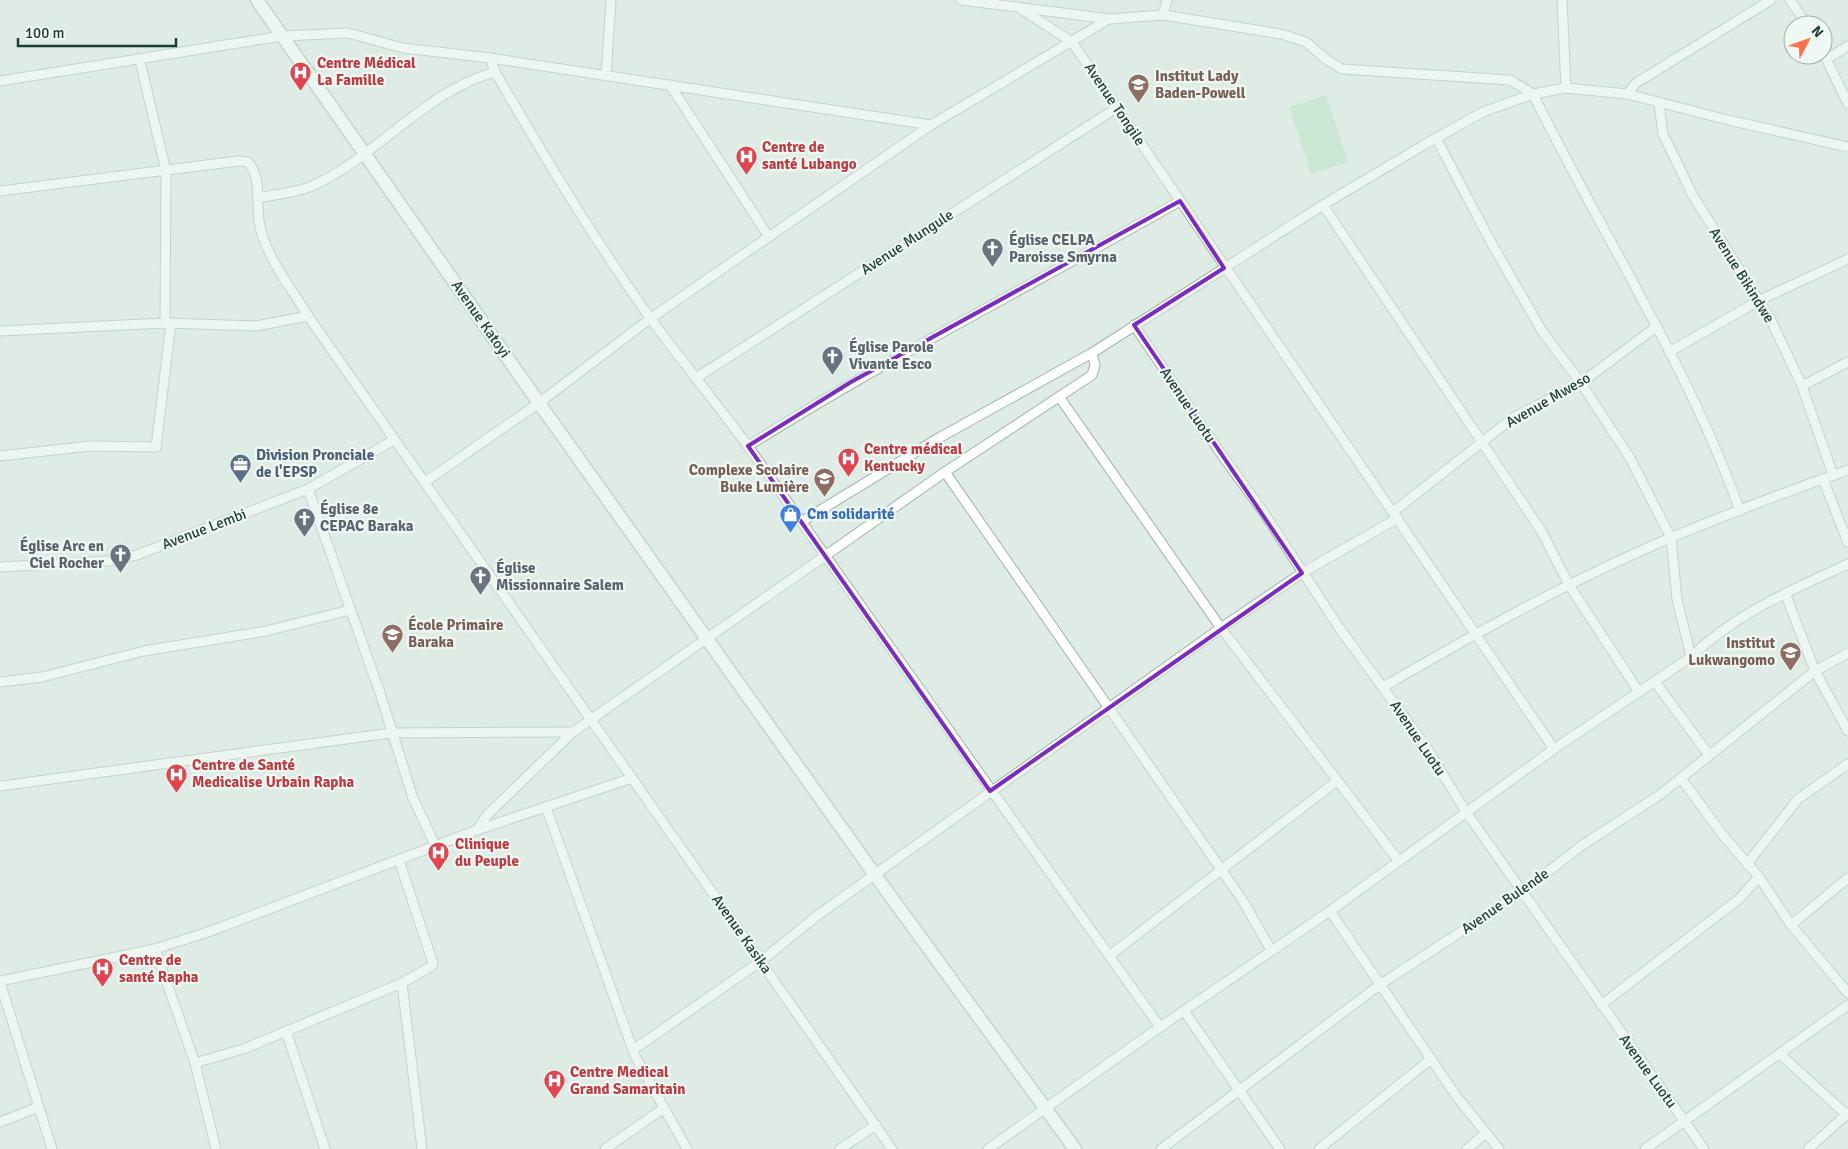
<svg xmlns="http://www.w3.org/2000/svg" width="1848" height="1149" font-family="Signika,sans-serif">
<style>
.grass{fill:#b4e0be}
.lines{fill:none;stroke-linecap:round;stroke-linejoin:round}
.street-casing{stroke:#a0b4ac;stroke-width:11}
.secondary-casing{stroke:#9bb9ad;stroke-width:15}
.street{stroke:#fff;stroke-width:9}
.secondary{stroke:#fff;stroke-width:12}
.marked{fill:none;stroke:#7b2cbf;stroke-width:4;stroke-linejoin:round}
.labels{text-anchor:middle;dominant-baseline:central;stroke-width:4.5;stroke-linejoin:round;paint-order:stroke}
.health-label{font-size:15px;font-weight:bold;fill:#be3a42;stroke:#eff8f3;text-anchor:start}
.education-label{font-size:15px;font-weight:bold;fill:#785e54;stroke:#eff8f3;text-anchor:start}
.street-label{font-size:15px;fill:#1d3d34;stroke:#eff8f3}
.worship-label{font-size:15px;font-weight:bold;fill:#5b616d;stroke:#eff8f3;text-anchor:start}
.service-label{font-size:15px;font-weight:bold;fill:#4e5e75;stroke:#eff8f3;text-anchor:start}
.shop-label{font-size:15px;font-weight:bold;fill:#366cbe;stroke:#eff8f3;text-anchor:start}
</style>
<rect width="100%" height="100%" fill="#deece5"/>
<!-- grass -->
<path class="grass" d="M1326,95l22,67 -37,12 -22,-67z"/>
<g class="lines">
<defs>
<g id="street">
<path d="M961,0l148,19 54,-4 118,19 25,8 21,18 15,9 168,11 23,14 33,-6 61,6 101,26 120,27"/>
<path d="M1562,0l4,88"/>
<path d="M1790,0l17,25"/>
<path d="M1018,7l54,35 482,707"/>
<path d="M1163,15l4,-15"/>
<path d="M1823,52l25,52"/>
<path d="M490,58l5,14c49,84 99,168 156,247 32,44 67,86 99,130 137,193 272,386 410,578"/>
<path d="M1827,59l21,-13"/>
<path d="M140,61l26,110 -1,152"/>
<path d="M606,76l5,-76"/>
<path d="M0,81l282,-45 66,-3 55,15 87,10 441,67"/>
<path d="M670,85l99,152"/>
<path d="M1627,94l9,-11 135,-83"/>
<path d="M1659,104l4,30 30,62 77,122 32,68 31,89"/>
<path d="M1436,138l56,106 50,87 39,52 49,75 41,80 6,61 14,58"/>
<path d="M0,191l238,-30 10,1c14,16 8,39 11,59 5,34 32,66 49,95l584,833"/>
<path d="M258,198c18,-4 40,-5 56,-13 65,-30 111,-94 181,-113"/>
<path d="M1323,205l219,327 27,53 70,107"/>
<path d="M1134,325l88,130 42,58 76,116 87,119 39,64 238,337"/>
<path d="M0,331l165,-8 91,3 52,-10"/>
<path d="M1669,352l91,-52 88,-41"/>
<path d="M696,378l422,-271"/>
<path d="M1802,386l46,-24"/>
<path d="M1060,398l161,230 177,232"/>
<path d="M748,446c140,-88 288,-163 432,-245"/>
<path d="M0,456l90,-10 66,1 15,-124"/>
<path d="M945,472l298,429 28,49"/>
<path d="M1823,479l25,64"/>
<path d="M425,482l114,-79 112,-85 280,-193 178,-106"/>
<path d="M308,489l72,204 33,105 23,49"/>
<path d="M1393,512l121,-95 67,-34 75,-56"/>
<path d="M801,522l136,-83 155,-86 231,-148 99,-59 61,-34 50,-18c68,139 155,271 207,417"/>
<path d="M0,567l109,-6 28,-6 171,-66 86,-49"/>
<path d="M1785,593l30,78 33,60"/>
<path d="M0,682l42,-5 102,-26 122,-20 84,-21"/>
<path d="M1655,682l54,73"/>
<path d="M1383,687c78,-45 157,-90 240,-128 73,-34 149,-62 225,-89"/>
<path d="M1681,778l41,56 37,43 32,48 57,68"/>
<path d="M0,786l391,-53 182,-1"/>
<path d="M546,807l89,249 52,93"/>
<path d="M477,830l11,-16 85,-82 372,-260 147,-97 3,-10 -3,-12"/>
<path d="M1747,864l51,-65 50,-35"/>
<path d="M1330,911l127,186 42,52"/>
<path d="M1791,925l57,-47"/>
<path d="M155,949l40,114 21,86"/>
<path d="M1109,956l228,-175"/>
<path d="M0,981l155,-32 56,-18 266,-101 155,-52"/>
<path d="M0,982l52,167"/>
<path d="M402,983l20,166"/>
<path d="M1601,1005l138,-106 20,-22"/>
<path d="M1184,1011l96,138"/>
<path d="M286,1031l39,118"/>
<path d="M633,1050l128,-89 57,-46 403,-287 81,-55 96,-55"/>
<path d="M1780,1054l68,62"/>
<path d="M195,1063l51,-15 156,-65 30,-17 1,-3 -34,-103"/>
<path d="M0,1122l39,-15"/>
<path d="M605,1149l59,-41"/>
<path d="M840,1149l36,-24"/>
<path d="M988,1149l172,-122 170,-116 224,-162 137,-92c45,-44 101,-67 157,-93"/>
<path d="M1161,1149l220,-165 142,-93 58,-45 80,-52 154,-123 33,-18"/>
<path d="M1319,1149l112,-90"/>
<path d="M1467,1149l19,-16"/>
<path d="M1645,1149l203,-144"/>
<path d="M1808,1149l40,-36"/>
</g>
<path id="secondary" d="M257,0l282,403 336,472 200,274"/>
</defs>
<!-- street casing -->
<use href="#street" class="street-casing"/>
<!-- secondary casing -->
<use href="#secondary" class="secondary-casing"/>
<!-- street -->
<use href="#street" class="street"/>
<!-- secondary -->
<use href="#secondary" class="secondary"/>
</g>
<!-- marked area -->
<path d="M0 0H1848V1149H0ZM1180,201l44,67 -90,57 168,248 -312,218 -242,-345 103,-64z" fill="#deece5" fill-opacity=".55" fill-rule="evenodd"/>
<path class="marked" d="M1180,201l44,67 -90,57 168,248 -312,218 -242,-345 103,-64z"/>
<!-- icons -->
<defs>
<symbol id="hospital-pin" viewBox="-11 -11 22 30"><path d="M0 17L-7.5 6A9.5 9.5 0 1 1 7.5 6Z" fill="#e0444e" stroke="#eff8f3"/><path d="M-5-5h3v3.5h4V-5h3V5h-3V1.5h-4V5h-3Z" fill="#fff"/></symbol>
<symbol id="school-pin" viewBox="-11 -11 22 30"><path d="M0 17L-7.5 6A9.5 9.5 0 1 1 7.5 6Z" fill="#8d6e63" stroke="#eff8f3"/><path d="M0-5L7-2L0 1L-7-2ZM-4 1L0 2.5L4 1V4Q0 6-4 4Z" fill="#fff"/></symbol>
<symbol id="church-pin" viewBox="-11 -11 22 30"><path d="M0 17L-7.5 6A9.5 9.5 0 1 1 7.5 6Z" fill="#6b7280" stroke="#eff8f3"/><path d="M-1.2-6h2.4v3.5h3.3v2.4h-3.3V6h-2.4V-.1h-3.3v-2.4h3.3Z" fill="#fff"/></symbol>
<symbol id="office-pin" viewBox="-11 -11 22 30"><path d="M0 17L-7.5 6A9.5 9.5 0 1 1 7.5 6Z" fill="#5c6f8a" stroke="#eff8f3"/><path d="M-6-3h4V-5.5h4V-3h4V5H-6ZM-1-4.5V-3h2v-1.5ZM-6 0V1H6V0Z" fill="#fff"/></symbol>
<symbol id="shop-pin" viewBox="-11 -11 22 30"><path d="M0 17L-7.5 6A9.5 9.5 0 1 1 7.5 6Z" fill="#3f7fe0" stroke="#eff8f3"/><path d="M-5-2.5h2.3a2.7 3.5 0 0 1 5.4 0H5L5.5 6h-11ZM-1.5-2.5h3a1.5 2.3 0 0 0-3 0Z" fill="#fff"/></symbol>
</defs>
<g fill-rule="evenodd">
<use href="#hospital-pin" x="288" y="60" width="25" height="34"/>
<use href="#school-pin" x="1126" y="72" width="25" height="34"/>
<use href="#hospital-pin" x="734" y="144" width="25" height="34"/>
<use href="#church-pin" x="980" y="236" width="25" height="34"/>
<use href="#church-pin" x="820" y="344" width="25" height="34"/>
<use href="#hospital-pin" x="836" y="446" width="25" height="34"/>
<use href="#office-pin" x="228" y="452" width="25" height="34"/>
<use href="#school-pin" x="812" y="466" width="25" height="34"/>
<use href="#shop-pin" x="778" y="502" width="25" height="34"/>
<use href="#church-pin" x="292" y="506" width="25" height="34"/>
<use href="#church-pin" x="108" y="542" width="25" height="34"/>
<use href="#church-pin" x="468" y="564" width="25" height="34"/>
<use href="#school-pin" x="380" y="622" width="25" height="34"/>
<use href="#school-pin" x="1778" y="640" width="25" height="34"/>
<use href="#hospital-pin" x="164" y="762" width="25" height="34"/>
<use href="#hospital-pin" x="426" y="840" width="25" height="34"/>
<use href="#hospital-pin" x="90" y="956" width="25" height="34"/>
<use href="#hospital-pin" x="542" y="1068" width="25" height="34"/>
</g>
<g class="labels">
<!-- health labels -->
<g class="health-label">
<text x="317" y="63">Centre Médical<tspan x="317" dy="17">La Famille</tspan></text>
<text x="762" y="147">Centre de<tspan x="762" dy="17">santé Lubango</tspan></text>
<text x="864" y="449">Centre médical<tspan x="864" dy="17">Kentucky</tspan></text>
<text x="192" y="765">Centre de Santé<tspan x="192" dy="17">Medicalise Urbain Rapha</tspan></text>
<text x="455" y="844">Clinique<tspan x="455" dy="17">du Peuple</tspan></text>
<text x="119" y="960">Centre de<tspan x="119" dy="17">santé Rapha</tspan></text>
<text x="570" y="1072">Centre Medical<tspan x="570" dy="17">Grand Samaritain</tspan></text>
</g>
<!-- education labels -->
<g class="education-label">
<text x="1155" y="76">Institut Lady<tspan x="1155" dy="17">Baden-Powell</tspan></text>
<text x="809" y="470" text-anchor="end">Complexe Scolaire<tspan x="809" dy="17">Buke Lumière</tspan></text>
<text x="408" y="625">École Primaire<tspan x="408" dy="17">Baraka</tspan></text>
<text x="1775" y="643" text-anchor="end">Institut<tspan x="1775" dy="17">Lukwangomo</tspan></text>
</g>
<!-- street labels -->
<g class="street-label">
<text transform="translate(1115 104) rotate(56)">Avenue Tongile</text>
<text transform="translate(907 242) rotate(-33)">Avenue Mungule</text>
<text transform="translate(1742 275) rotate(58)">Avenue Bikindwe</text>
<text transform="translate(481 319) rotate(55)">Avenue Katoyi</text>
<text transform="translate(1548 400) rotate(-30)">Avenue Mweso</text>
<text transform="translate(1188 405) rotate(56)">Avenue Luotu</text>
<text transform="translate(204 529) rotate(-21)">Avenue Lembi</text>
<text transform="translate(1418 738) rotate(56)">Avenue Luotu</text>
<text transform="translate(1505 901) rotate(-35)">Avenue Bulende</text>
<text transform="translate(742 934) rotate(55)">Avenue Kasika</text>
<text transform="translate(1648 1071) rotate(54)">Avenue Luotu</text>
</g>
<!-- worship labels -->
<g class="worship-label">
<text x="1009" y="240">Église CELPA<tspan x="1009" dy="17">Paroisse Smyrna</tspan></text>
<text x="849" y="347">Église Parole<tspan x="849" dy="17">Vivante Esco</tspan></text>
<text x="320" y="509">Église 8e<tspan x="320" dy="17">CEPAC Baraka</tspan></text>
<text x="104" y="546" text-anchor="end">Église Arc en<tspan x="104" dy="17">Ciel Rocher</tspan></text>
<text x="496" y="568">Église<tspan x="496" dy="17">Missionnaire Salem</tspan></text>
</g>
<!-- service labels -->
<g class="service-label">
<text x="256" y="455">Division Pronciale<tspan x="256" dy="17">de l'EPSP</tspan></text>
</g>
<!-- shop labels -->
<g class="shop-label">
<text x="807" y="514">Cm solidarité</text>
</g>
</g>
<!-- north arrow -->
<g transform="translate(1808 40) rotate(49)"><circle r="24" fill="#eff8f3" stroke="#9bada7"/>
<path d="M0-4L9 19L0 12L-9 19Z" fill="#ff7049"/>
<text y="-8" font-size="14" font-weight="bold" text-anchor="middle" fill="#1d3d34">N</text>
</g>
<!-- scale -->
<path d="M18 38v8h158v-8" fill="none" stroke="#1d3d34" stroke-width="2.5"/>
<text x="25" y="38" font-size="15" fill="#1d3d34" stroke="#eff8f3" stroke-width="4" paint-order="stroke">100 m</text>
</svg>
